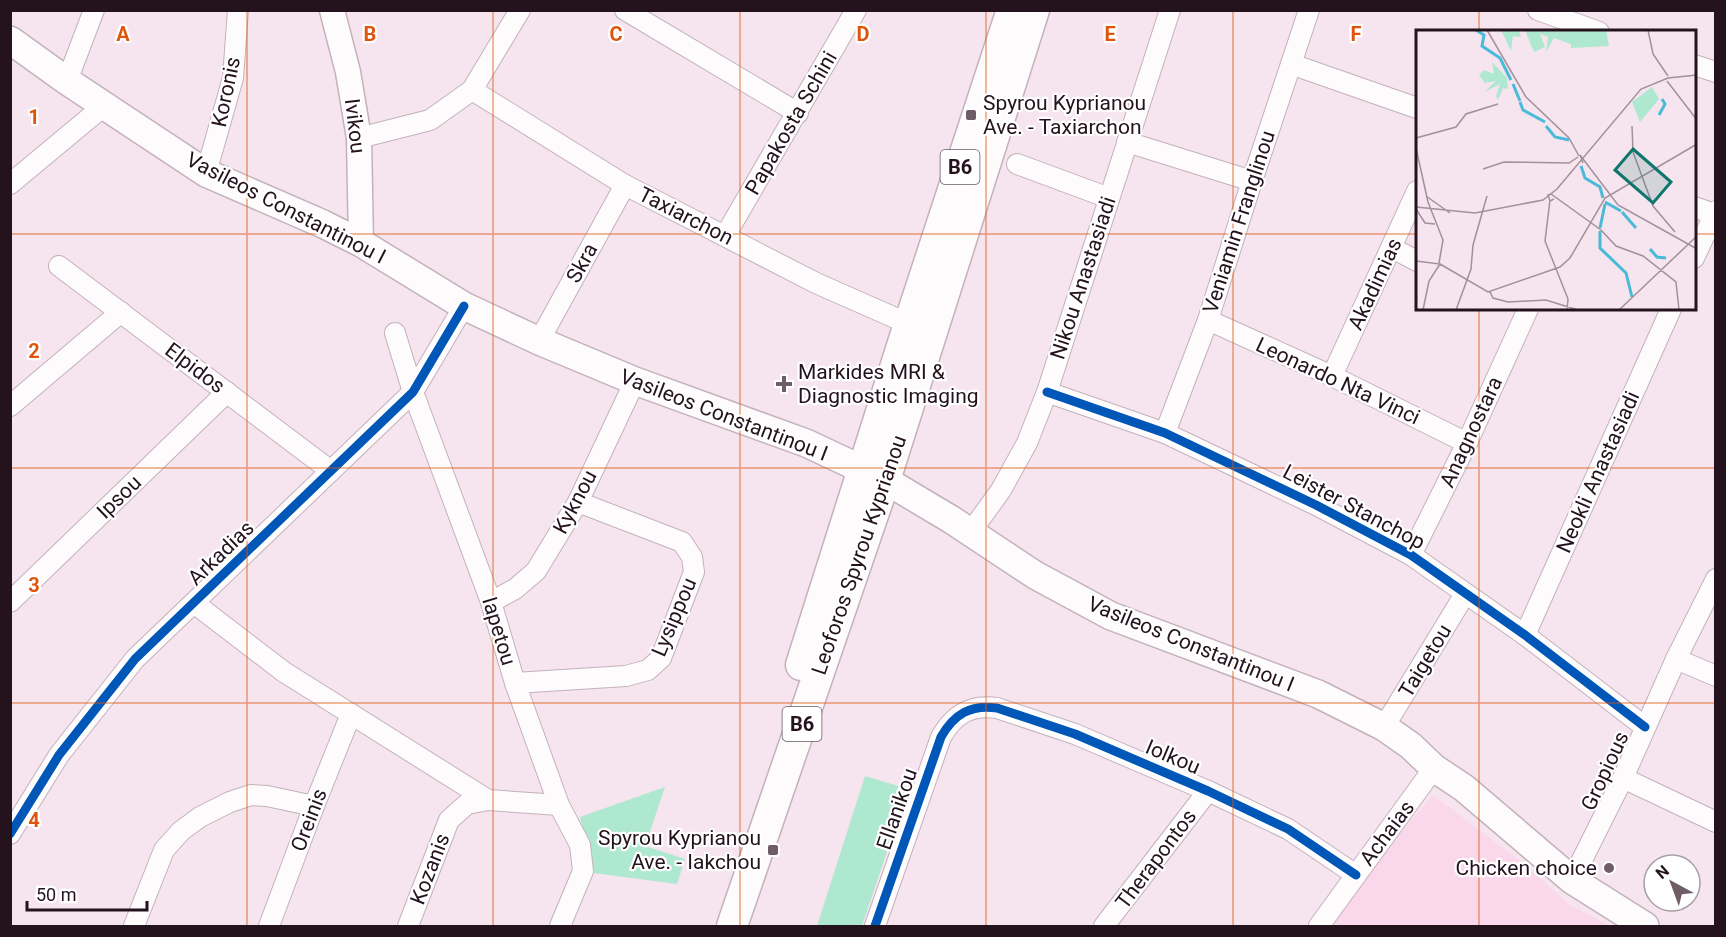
<svg xmlns="http://www.w3.org/2000/svg" width="1726" height="937" font-family="Roboto,sans-serif">
<style>
.built{fill:#fad7eb}
.green{fill:#aee8d0}
.lines{fill:none;stroke-linecap:round;stroke-linejoin:round}
.minor-casing{stroke:#c3b2bb;stroke-width:22}
.tertiary-casing{stroke:#c3b2bb;stroke-width:27}
.secondary-casing{stroke:#c3b2bb;stroke-width:30}
.primary-casing{stroke:#c3b2bb;stroke-width:33}
.minor{stroke:#fefbfc;stroke-width:20}
.tertiary{stroke:#fefbfc;stroke-width:24}
.secondary{stroke:#fefbfc;stroke-width:27}
.primary{stroke:#fefbfc;stroke-width:30}
.cycleway-casing{stroke:#fff;stroke-width:13}
.cycleway{stroke:#0057b8;stroke-width:9}
.grid{fill:none;stroke:#de550d;stroke-width:1.5;stroke-opacity:0.55}
.poi-dot{fill:#6e5c66;stroke:#fff;stroke-width:2}
.labels{text-anchor:middle;dominant-baseline:central;stroke-width:4.5;stroke-linejoin:round;paint-order:stroke}
.shield{fill:#fff;stroke:#665961;stroke-width:1.5}
.shield-label{font-size:20px;font-weight:bold;fill:#24121d}
.street-label{font-size:21px;fill:#24121d;stroke:#fff}
.poi-label{font-size:21px;fill:#24121d;stroke:#fff;text-anchor:start}
.inset-river{fill:none;stroke:#4abad9;stroke-width:3}
.inset-road{fill:none;stroke:#a2909a;stroke-width:1.5}
.view{fill:#0f766e;fill-opacity:0.15;stroke:#0f766e;stroke-width:3}
.inset-edge{fill:none;stroke:#24121d;stroke-width:3}
.grid-label{font-size:20px;text-anchor:middle;font-weight:bold;fill:#de550d;stroke:#fff;stroke-width:4.5;stroke-linejoin:round;paint-order:stroke}
</style>
<rect width="100%" height="100%" fill="#f6e4ee"/>
<!-- built -->
<path class="built" d="M1433,795l87,66 50,44 40,21h-278l30,-47z"/>
<!-- green -->
<g class="green">
<path d="M865,776l43,13 -46,137h-45z"/>
<path d="M665,787l-20,59 40,13 -8,25 -84,-11 -13,-56z"/>
</g>
<g class="lines">
<defs>
<g id="minor">
<path d="M625,10l173,103"/>
<path d="M1538,10l61,22"/>
<path d="M1291,64l126,44"/>
<path d="M1694,65l22,7"/>
<path d="M67,81l27,-71"/>
<path d="M472,90l153,95 191,98 93,41"/>
<path d="M359,138l71,-18 42,-30 48,-80"/>
<path d="M1127,142l125,39"/>
<path d="M1017,164l92,34"/>
<path d="M206,173l27,-95 5,-68"/>
<path d="M10,184l95,-79"/>
<path d="M1694,207l20,7"/>
<path d="M725,236l131,-226"/>
<path d="M1392,248l25,13"/>
<path d="M1694,258l22,-47"/>
<path d="M59,266l272,205"/>
<path d="M1208,320l124,56 135,67"/>
<path d="M395,333l18,59 78,210 24,81 44,122 21,40 3,26 -23,55"/>
<path d="M539,341l86,-156"/>
<path d="M1332,376l85,-185"/>
<path d="M1047,392l118,41 151,72 95,50 114,80 120,92"/>
<path d="M10,406l111,-94"/>
<path d="M1165,433l43,-113 44,-139 57,-171"/>
<path d="M970,533l31,-43 26,-47 20,-51 123,-382"/>
<path d="M1411,555l56,-112 61,-134"/>
<path d="M10,602l217,-210"/>
<path d="M491,602l24,-13 21,-18 42,-69 57,-121"/>
<path d="M194,603l90,69 204,128"/>
<path d="M1525,635l146,-326"/>
<path d="M1676,659l40,17"/>
<path d="M515,683l111,-7 22,-6 13,-12 33,-86 -2,-15 -10,-15 -104,-40"/>
<path d="M1384,727l81,-133"/>
<path d="M1623,778l93,44"/>
<path d="M10,834l49,-79 76,-96 278,-267 51,-86"/>
<path d="M1572,880l51,-102 53,-119 40,-80"/>
<path d="M134,926l30,-76 17,-19 19,-14 30,-15 21,-7 16,1 47,10"/>
<path d="M269,926l45,-120 37,-92"/>
<path d="M408,926l41,-106 18,-16 21,-4 71,5"/>
<path d="M875,926l66,-189c13,-23 30,-33 56,-29l78,26 133,57 80,38 68,46"/>
<path d="M1104,926l104,-135"/>
<path d="M1319,926l115,-158"/>
</g>
<path id="tertiary" d="M332,10l16,62 11,66 2,105"/>
<path id="secondary" d="M10,40l57,41 139,92 117,51 38,19 103,63 75,35 96,40 171,62 79,37 67,40 83,55 76,41 207,78 66,33 27,19 23,22 30,20 108,92 73,46"/>
<g id="primary">
<path d="M801,665l108,-341 103,-314"/>
<path d="M732,926l153,-446 149,-470"/>
</g>
</defs>
<!-- minor casing -->
<use href="#minor" class="minor-casing"/>
<!-- tertiary casing -->
<use href="#tertiary" class="tertiary-casing"/>
<!-- secondary casing -->
<use href="#secondary" class="secondary-casing"/>
<!-- primary casing -->
<use href="#primary" class="primary-casing"/>
<!-- minor -->
<use href="#minor" class="minor"/>
<!-- tertiary -->
<use href="#tertiary" class="tertiary"/>
<!-- secondary -->
<use href="#secondary" class="secondary"/>
<!-- primary -->
<use href="#primary" class="primary"/>
<defs>
<g id="cycleway">
<path d="M1047,392l118,41 151,72 95,50 114,80 120,92"/>
<path d="M10,834l49,-79 76,-96 278,-267 51,-86"/>
<path d="M875,926l66,-189c13,-23 30,-33 56,-29l78,26 133,57 80,38 68,46"/>
</g>
</defs>
<!-- cycleway casing -->
<use href="#cycleway" class="cycleway-casing"/>
<!-- cycleway -->
<use href="#cycleway" class="cycleway"/>
</g>
<!-- grid -->
<path class="grid" d="M247,10v916M493,10v916M740,10v916M986,10v916M1233,10v916M1479,10v22M10,234h1407M1694,234h22M1479,309v617M10,468h1706M10,703h1706"/>
<!-- markers -->
<g class="poi-dot">
<rect x="965" y="109" width="12" height="12" rx="3"/>
<path d="M781 375h6v6h6v6h-6v6h-6v-6h-6v-6h6z"/>
<rect x="767" y="844" width="12" height="12" rx="3"/>
<circle cx="1609" cy="868" r="6"/>
</g>
<g class="labels">
<!-- shield labels -->
<g class="shield">
<rect x="940.5" y="150" width="39" height="34" rx="4.5"/>
<rect x="782.5" y="707" width="39" height="34" rx="4.5"/>
</g>
<g class="shield-label">
<text x="960" y="167">B6</text>
<text x="802" y="724">B6</text>
</g>
<!-- street labels -->
<g class="street-label">
<text transform="translate(226 92) rotate(-78)">Koronis</text>
<text transform="translate(791 123) rotate(-60)">Papakosta Schini</text>
<text transform="translate(355 126) rotate(83)">Ivikou</text>
<text transform="translate(286 208) rotate(27)">Vasileos Constantinou I</text>
<text transform="translate(686 216) rotate(27)">Taxiarchon</text>
<text transform="translate(1239 222) rotate(-72)">Veniamin Franglinou</text>
<text transform="translate(582 263) rotate(-61)">Skra</text>
<text transform="translate(1083 278) rotate(-72)">Nikou Anastasiadi</text>
<text transform="translate(1375 284) rotate(-65)">Akadimias</text>
<text transform="translate(195 368) rotate(37)">Elpidos</text>
<text transform="translate(1338 381) rotate(25)">Leonardo Nta Vinci</text>
<text transform="translate(724 415) rotate(21)">Vasileos Constantinou I</text>
<text transform="translate(1471 432) rotate(-65)">Anagnostara</text>
<text transform="translate(1598 472) rotate(-66)">Neokli Anastasiadi</text>
<text transform="translate(119 497) rotate(-44)">Ipsou</text>
<text transform="translate(575 502) rotate(-62)">Kyknou</text>
<text transform="translate(1354 507) rotate(28)">Leister Stanchop</text>
<text transform="translate(221 553) rotate(-44)">Arkadias</text>
<text transform="translate(859 555) rotate(-71)">Leoforos Spyrou Kyprianou</text>
<text transform="translate(674 617) rotate(-67)">Lysippou</text>
<text transform="translate(499 631) rotate(73)">Iapetou</text>
<text transform="translate(1191 644) rotate(22)">Vasileos Constantinou I</text>
<text transform="translate(1425 661) rotate(-59)">Taigetou</text>
<text transform="translate(1173 757) rotate(23)">Iolkou</text>
<text transform="translate(1605 771) rotate(-65)">Gropious</text>
<text transform="translate(897 809) rotate(-71)">Ellanikou</text>
<text transform="translate(309 820) rotate(-69)">Oreinis</text>
<text transform="translate(1387 833) rotate(-53)">Achaias</text>
<text transform="translate(1156 859) rotate(-53)">Therapontos</text>
<text transform="translate(430 869) rotate(-69)">Kozanis</text>
</g>
<!-- poi labels -->
<g class="poi-label">
<text x="983" y="103">Spyrou Kyprianou<tspan x="983" dy="24">Ave. - Taxiarchon</tspan></text>
<text x="798" y="372">Markides MRI &amp;<tspan x="798" dy="24">Diagnostic Imaging</tspan></text>
<text x="761" y="838" text-anchor="end">Spyrou Kyprianou<tspan x="761" dy="24">Ave. - Iakchou</tspan></text>
<text x="1597" y="868" text-anchor="end">Chicken choice</text>
</g>
</g>
<!-- overview -->
<g transform="translate(1416 30)">
<rect width="280" height="280" fill="#f6e4ee"/>
<path d="M85,0h18l2,7 -8,-1 -2,15zM109,0h81l3,16 -38,2v-4l-17,-6 -8,14 2,-15 -8,-3 5,13 -11,5zM76,32l15,16 1,11 -5,-1 -5,12 -2,-4 4,-12 -16,8 12,-11 -11,2 -6,-8 5,-5 10,4zM236,57l7,12 -19,23 -8,-20z" fill="#aee8d0"/>
<path class="inset-river" d="M60,0l8,5 -2,11 18,12 11,22M97,54l7,17M104,72l3,8 22,12M243,85l6,-11 -3,-5M130,96l9,11 14,3M165,136l4,12 15,9 3,11M189,172l16,9M206,182l14,16M184,198l5,-24M184,201v17l26,25 6,24M234,219l7,8 9,1"/>
<path class="inset-road" d="M71,0l39,67 43,41 10,18M232,0l5,24 15,22M251,51l30,39M216,96l1,26 20,54 22,26M0,108l40,-11 10,-13 32,-10M0,118l12,54 15,38 -4,23M167,133l-3,-8 38,50 79,44M67,139l21,-7 65,1 9,-6M10,166l24,17M138,169l-4,2 -2,-6 3,-1 50,36 15,16 27,10 33,26 3,28M134,170l-5,41 23,58 -1,11M0,177l59,6 68,-13 14,-11 84,-100 27,-11 29,-3M0,179l9,14 10,1M0,231l24,3 -11,17 -6,29M24,234l48,28 72,-25 10,-9 35,-60 92,-54M74,262l3,6 15,4 38,-2 32,10M40,280l15,-41 2,-24 14,-49M203,280l78,-74"/>
<path class="view" d="M217,119l38,33 -18,21 -38,-33z"/>
<rect width="280" height="280" class="inset-edge"/>
</g>
<g class="grid-label">
<text x="123" y="41">A</text>
<text x="370" y="41">B</text>
<text x="616" y="41">C</text>
<text x="863" y="41">D</text>
<text x="1110" y="41">E</text>
<text x="1356" y="41">F</text>
<text x="34" y="124">1</text>
<text x="34" y="358">2</text>
<text x="34" y="592">3</text>
<text x="34" y="827">4</text>
</g>
<!-- border -->
<rect width="1726" height="937" fill="none" stroke="#24121d" stroke-width="24"/>
<!-- north arrow -->
<g transform="translate(1672 883) rotate(319)"><circle r="28" fill="#ffffff" stroke="#a7a0a5" stroke-width="1.5"/>
<path d="M0-4.5L10 22L0 15L-10 22Z" fill="#6e5c66"/>
<text y="-9" font-size="16" font-weight="bold" text-anchor="middle" fill="#24121d">N</text>
</g>
<!-- scale -->
<path d="M27 901v9h120v-9" fill="none" stroke="#24121d" stroke-width="3"/>
<text x="36" y="901" font-size="18" fill="#24121d" stroke="#ffffff" stroke-width="4.5" paint-order="stroke">50 m</text>
</svg>
